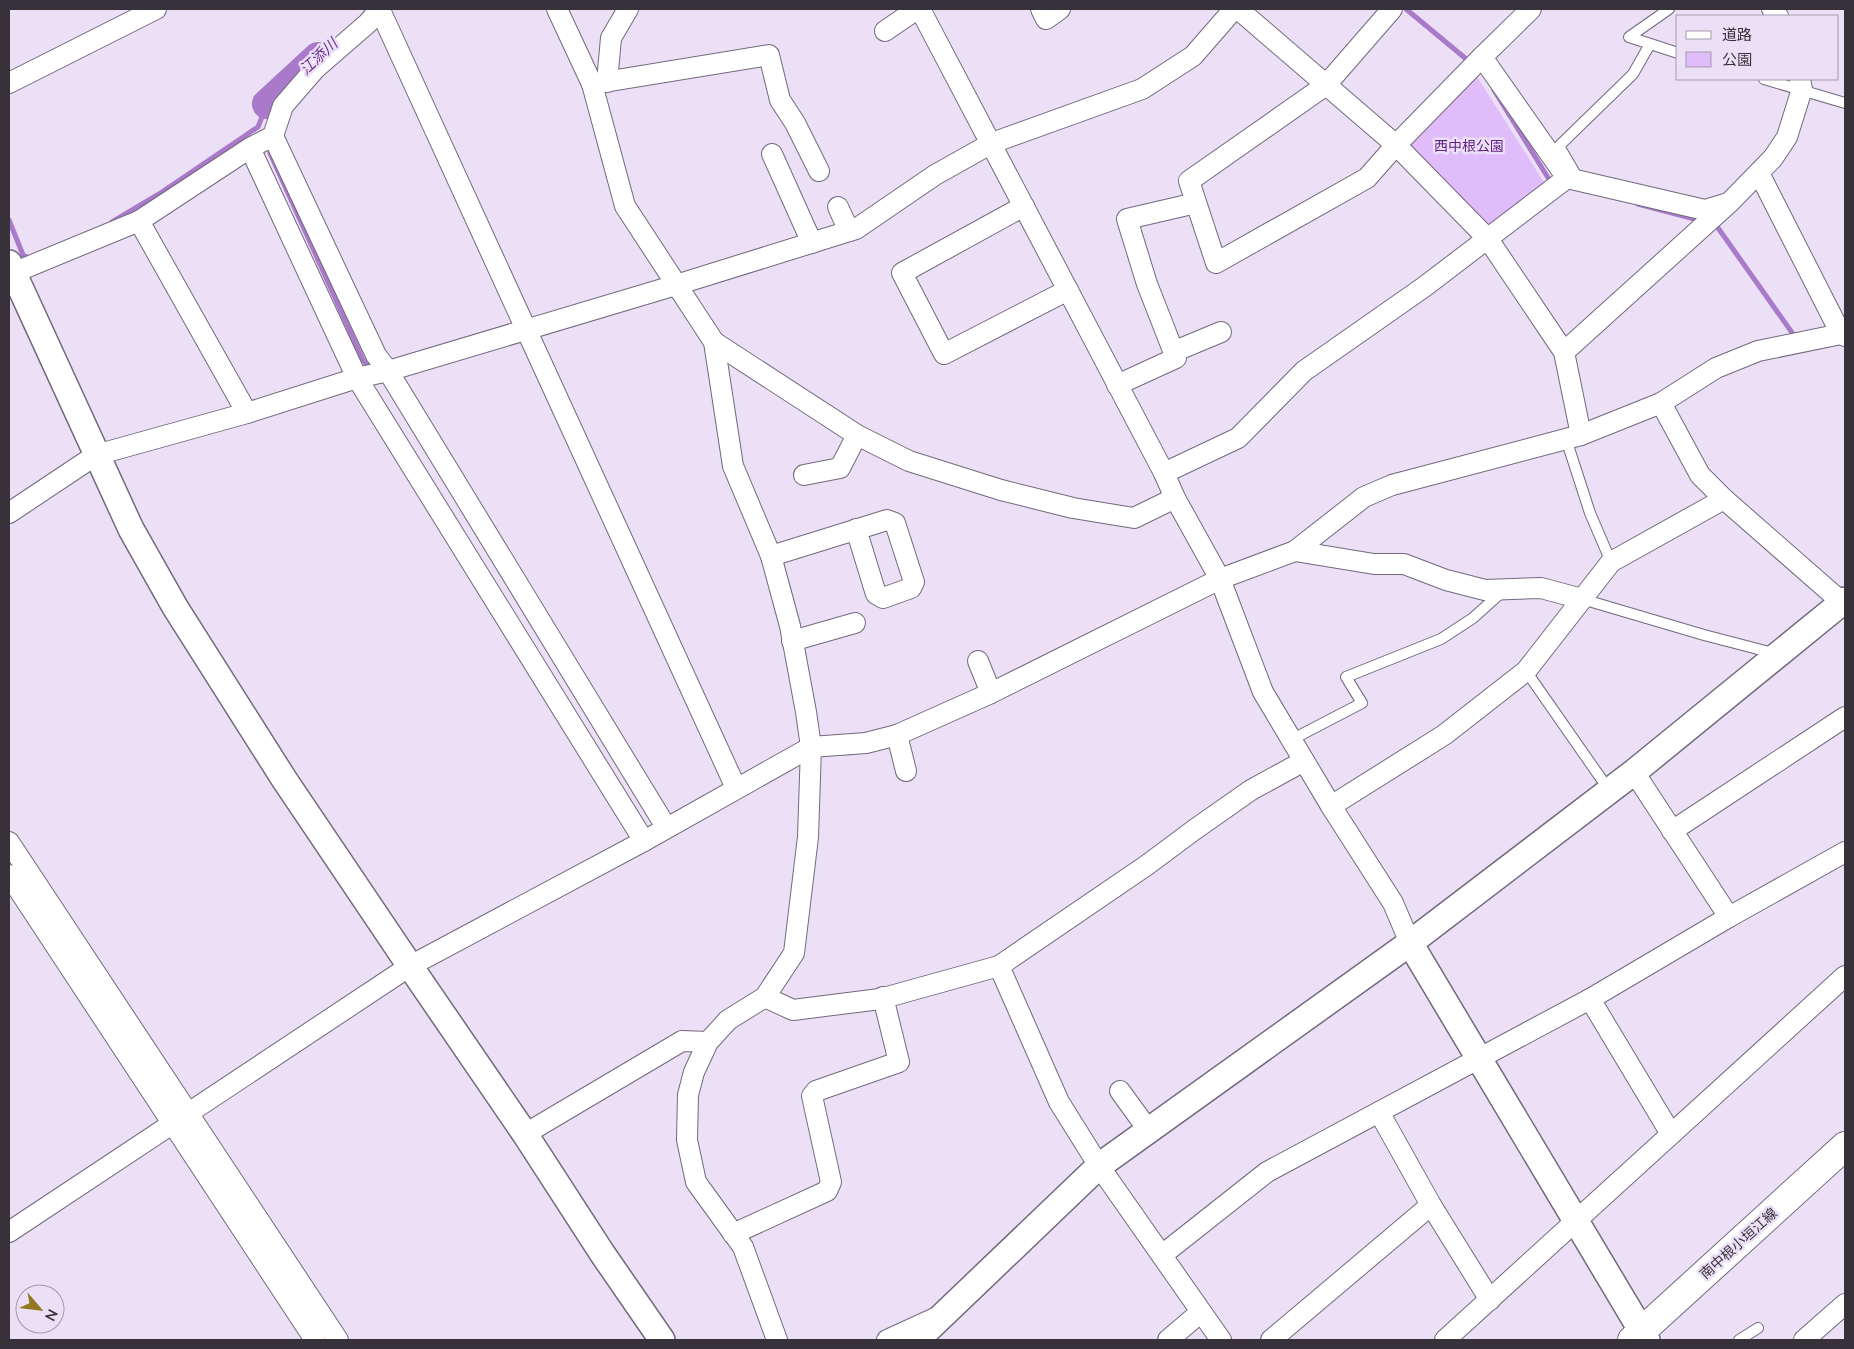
<svg xmlns="http://www.w3.org/2000/svg" width="1854" height="1349" font-family="Lato,'Noto Sans JP',sans-serif">
<style>
.green{fill:#e0bcfa}
.lines{fill:none;stroke-linecap:round;stroke-linejoin:round}
.stream{stroke:#a979ca;stroke-width:5}
.river{stroke:#a979ca;stroke-width:30}
.service-casing{stroke:#73687c;stroke-width:12}
.minor-casing{stroke:#73687c;stroke-width:22}
.tertiary-casing{stroke:#73687c;stroke-width:28}
.secondary-casing{stroke:#73687c;stroke-width:30}
.service{stroke:#fff;stroke-width:10}
.minor{stroke:#fff;stroke-width:20}
.tertiary{stroke:#fff;stroke-width:25}
.secondary{stroke:#fff;stroke-width:28}
.labels{text-anchor:middle;dominant-baseline:central;stroke-width:5;stroke-linejoin:round;paint-order:stroke}
.park-label{font-size:14px;fill:#622384;stroke:#ece0f6}
.street-label{font-size:14px;fill:#37323a;stroke:#ece0f6}
.water-label{font-size:15px;font-style:italic;fill:#6c2f8f;stroke:#ece0f6}
</style>
<rect width="100%" height="100%" fill="#ece0f6"/>
<!-- green -->
<path class="green" d="M1476,75l69,109 -56,43 -81,-83z"/>
<g class="lines">
<!-- stream -->
<g class="stream">
<path d="M1406,9l65,54"/>
<path d="M1494,90l56,91 4,1"/>
<path d="M270,153l93,207 9,11"/>
<path d="M1638,204l64,17"/>
<path d="M9,220l14,35 8,4"/>
<path d="M112,222l47,-28 99,-67 9,-23"/>
<path d="M1712,224l4,1 77,109"/>
</g>
<!-- river -->
<path class="river" d="M267,104l51,-47"/>
<defs>
<g id="service">
<path d="M1669,9l-40,28 49,16"/>
<path d="M1764,79l81,24"/>
<path d="M1576,175l-17,-29 74,-72 17,-30"/>
<path d="M1566,439l24,74 21,49"/>
<path d="M1582,599l122,36 73,19"/>
<path d="M1526,671l83,119"/>
<path d="M1291,740l71,-37 -16,-26 95,-38 32,-21 30,-27"/>
<path d="M1739,1340l19,-12"/>
</g>
<g id="minor">
<path d="M557,9l35,75 177,-29 11,45 15,23 24,48"/>
<path d="M920,9l244,464 11,25 45,81 43,113 68,114 62,97 17,40"/>
<path d="M1041,9l5,10 14,-10"/>
<path d="M1238,9l158,136 92,94 76,113 17,83"/>
<path d="M1392,9l-66,76 -137,96 27,82 151,-85 29,-33 85,-87 50,-49"/>
<path d="M1772,9l6,7"/>
<path d="M380,10l356,778"/>
<path d="M885,31l32,-22"/>
<path d="M1482,57l85,121 138,32 23,-7"/>
<path d="M607,82l4,-44 17,-29"/>
<path d="M9,83l147,-74"/>
<path d="M592,84l33,122 89,136 19,124 38,90 19,70 16,86 5,35 55,-4 31,-8 94,-42 229,-114 75,-28 69,-54 28,-12 189,-50 80,-32 55,-35 42,-17 83,-17 4,2"/>
<path d="M273,136l103,219 12,16 278,456"/>
<path d="M250,148l107,230 287,463"/>
<path d="M772,154l40,89"/>
<path d="M1759,173l82,161"/>
<path d="M1024,206l-122,67 42,81 124,-64"/>
<path d="M838,207l11,24"/>
<path d="M139,221l108,192"/>
<path d="M13,273l126,-52 111,-73 23,-12 10,-30 32,-37 53,-46 12,-14"/>
<path d="M714,342l143,93 52,26 92,29 72,18 61,10 41,-20"/>
<path d="M1173,352l48,-20"/>
<path d="M1564,352l166,-150 43,-44 14,-21 15,-48 -2,-10"/>
<path d="M1117,385l59,-27 -29,-74 -20,-65 69,-16"/>
<path d="M1661,403l39,72 24,24 121,106"/>
<path d="M1164,473l74,-35 66,-67 120,-84 143,-109"/>
<path d="M804,475l36,-7 17,-33"/>
<path d="M9,513l87,-58 151,-42 110,-35 31,-7 288,-86 180,-56 79,-54 57,-32 150,-54 51,-33 41,-47"/>
<path d="M1295,551l79,13h30l42,16 39,10 56,-2 41,11"/>
<path d="M771,556l116,-36 8,3 19,59 -3,6 -28,10 -7,-4 -20,-65"/>
<path d="M792,641l63,-18"/>
<path d="M978,661l13,32"/>
<path d="M897,735l9,36"/>
<path d="M1634,772l95,145 116,-65"/>
<path d="M1331,806l113,-71 82,-64 85,-109 113,-63"/>
<path d="M1672,831l173,-114"/>
<path d="M9,842l329,498"/>
<path d="M9,875l306,465"/>
<path d="M999,966l60,136 40,64 122,174"/>
<path d="M765,997l28,13 87,-11 119,-33 148,-101 47,-35 57,-40 53,-29"/>
<path d="M1590,999l81,135"/>
<path d="M1120,1091l29,40"/>
<path d="M1379,1112l52,93 59,95"/>
<path d="M525,1134l157,-93 26,1"/>
<path d="M9,1232l401,-266 234,-125 167,-94 -3,90 -14,116 -29,44 -37,23 -20,22 -14,30 -6,23 -1,45 9,42 47,65 34,93"/>
<path d="M733,1234l94,-43 4,-9 -19,-86 4,-5 83,-29 -16,-65"/>
<path d="M1162,1255l105,-83 323,-173 139,-82"/>
<path d="M887,1340l48,-22"/>
<path d="M1168,1340l33,-28"/>
<path d="M1271,1340l160,-135"/>
<path d="M1445,1340l400,-364"/>
<path d="M1804,1340l41,-36"/>
</g>
<g id="tertiary">
<path d="M9,263l122,266 44,78 109,172 126,187 115,168 77,119 60,87"/>
<path d="M1410,943l237,397"/>
<path d="M917,1340l182,-174 311,-223 224,-171 211,-172"/>
</g>
<path id="secondary" d="M1632,1340l213,-194"/>
</defs>
<!-- service casing -->
<use href="#service" class="service-casing"/>
<!-- minor casing -->
<use href="#minor" class="minor-casing"/>
<!-- tertiary casing -->
<use href="#tertiary" class="tertiary-casing"/>
<!-- secondary casing -->
<use href="#secondary" class="secondary-casing"/>
<!-- service -->
<use href="#service" class="service"/>
<!-- minor -->
<use href="#minor" class="minor"/>
<!-- tertiary -->
<use href="#tertiary" class="tertiary"/>
<!-- secondary -->
<use href="#secondary" class="secondary"/>
</g>
<g class="labels">
<!-- park labels -->
<g class="park-label">
<text x="1469" y="145">西中根公園</text>
</g>
<!-- street labels -->
<g class="street-label">
<text transform="translate(1738 1243) rotate(-42)">南中根小垣江線</text>
</g>
<!-- water labels -->
<g class="water-label">
<text transform="translate(318 56) rotate(-43)">江添川</text>
</g>
</g>
<!-- border -->
<rect width="1854" height="1349" fill="none" stroke="#37323a" stroke-width="20"/>
<!-- legend -->
<rect x="1676" y="15" width="162" height="65" fill="#ece0f6" stroke="#a49aab"/>
<rect x="1686" y="31" width="25" height="8" fill="#ffffff" stroke="#a49aab"/>
<text x="1722" y="40" font-size="15" fill="#37323a">道路</text>
<rect x="1686" y="52" width="25" height="15" fill="#e0bcfa" stroke="#a49aab"/>
<text x="1722" y="65" font-size="15" fill="#37323a">公園</text>
<!-- north arrow -->
<g transform="translate(40 1309) rotate(118)"><circle r="24" fill="#ece0f6" stroke="#a49aab"/>
<path d="M0-4L9 19L0 12L-9 19Z" fill="#94761e"/>
<text y="-8" font-size="14" font-weight="bold" text-anchor="middle" fill="#37323a">N</text>
</g>
</svg>
